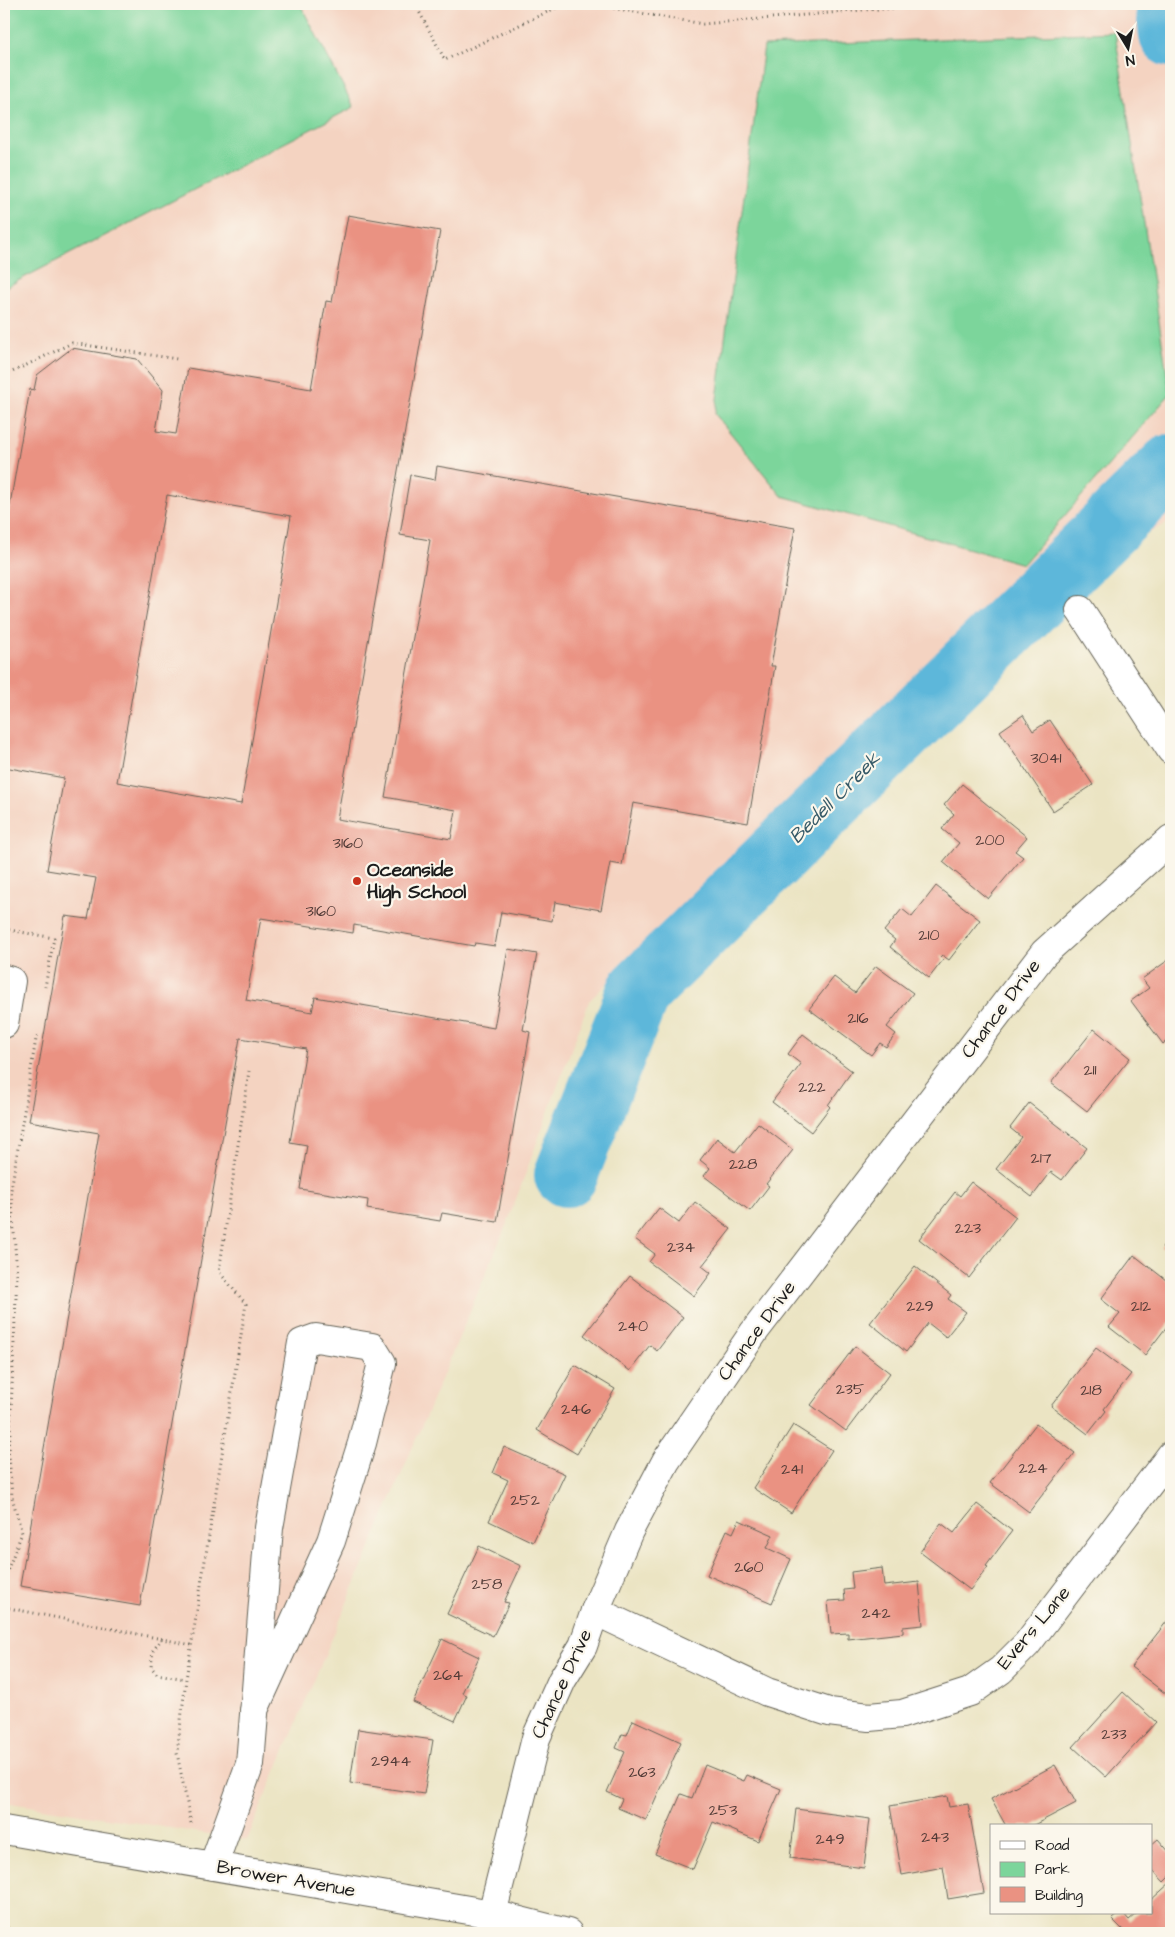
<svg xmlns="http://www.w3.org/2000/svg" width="1175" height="1937" font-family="'Architects Daughter',sans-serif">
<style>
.built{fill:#f4d3c1}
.green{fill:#7cd59b;stroke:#4c785c}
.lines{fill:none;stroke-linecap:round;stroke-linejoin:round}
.river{stroke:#5db7da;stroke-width:64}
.building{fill:#ea9282;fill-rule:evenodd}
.minor-casing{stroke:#646256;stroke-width:30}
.major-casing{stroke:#646256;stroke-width:30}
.path{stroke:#646256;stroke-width:3;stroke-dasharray:1 4;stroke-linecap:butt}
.minor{stroke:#fff;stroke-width:28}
.major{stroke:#fff;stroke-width:28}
.poi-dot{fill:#c8321e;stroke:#fbf7ec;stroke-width:2}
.labels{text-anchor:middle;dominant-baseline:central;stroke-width:4.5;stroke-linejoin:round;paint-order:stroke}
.number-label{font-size:16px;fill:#503a36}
.poi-label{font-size:19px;font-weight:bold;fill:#1c1c1c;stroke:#fbf7ec;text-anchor:start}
.street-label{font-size:19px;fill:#1c1c1c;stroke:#fbf7ec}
.water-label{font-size:20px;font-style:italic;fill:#365a68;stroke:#fbf7ec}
</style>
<rect width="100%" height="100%" fill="#fbf7ec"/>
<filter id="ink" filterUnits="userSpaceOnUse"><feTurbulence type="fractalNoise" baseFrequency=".02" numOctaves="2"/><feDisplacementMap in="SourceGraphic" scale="10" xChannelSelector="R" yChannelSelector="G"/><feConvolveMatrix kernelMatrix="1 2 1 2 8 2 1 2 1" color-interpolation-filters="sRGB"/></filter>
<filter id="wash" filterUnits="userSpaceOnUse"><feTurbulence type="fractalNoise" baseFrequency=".0096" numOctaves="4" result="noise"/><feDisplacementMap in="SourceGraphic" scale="20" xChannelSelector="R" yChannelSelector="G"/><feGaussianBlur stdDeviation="1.12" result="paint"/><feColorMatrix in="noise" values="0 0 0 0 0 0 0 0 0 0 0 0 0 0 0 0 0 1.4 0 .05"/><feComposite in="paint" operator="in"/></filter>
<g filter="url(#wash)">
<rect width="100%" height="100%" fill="#ebe4c3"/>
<!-- built -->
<path class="built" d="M4,4h1167v517l-106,59 -232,180 -244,241 -81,220 -261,619 -243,-38z"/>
<!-- green -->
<g class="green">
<path d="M4,4h296l54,103 -348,180 -2,-5z"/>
<path d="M1115,32l55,362 -147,170 -241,-68 -67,-82 49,-368z"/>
</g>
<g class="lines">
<!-- river -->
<g class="river">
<path d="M1167,4l4,31"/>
<path d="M566,1175l73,-184 532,-525"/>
</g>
</g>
<g id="blocks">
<!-- building -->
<g class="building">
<path d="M348,215l92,16 -103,588 114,20 5,-29 -71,-13 45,-257 -30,-5 10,-60 25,5 2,-14 358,62 -24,138h4l-27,157 -115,-20 -11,62 -12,-2 -9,47 -46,-8 -3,19 -51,-9 -6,34 -20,-3 -1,3 -120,-21 -1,8 -92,-15 -15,82 66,12 3,-15 179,31 14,-79 29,5 -14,76 7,2 -33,190 -55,-9 -2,8 -73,-12 1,-9 -68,-11 7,-44 -17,-3 16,-93 -66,-11 -100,568 -120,-20 79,-453 -70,-12 36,-205 23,3 8,-41 -49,-8 17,-92 -60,-11v-228l26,-150 4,1 3,-15 35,-27 65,11 26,31 -7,41 20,3 12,-66 123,21 15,-88 6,1zM167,495l124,21 -50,288 -124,-22z"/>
<path d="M1023,715l10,16 17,-11 43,65 -40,26 -53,-80z"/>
<path d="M962,784l65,53 -12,14 8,6 -35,42 -45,-37 16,-19 -17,-14 12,-15 -10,-9z"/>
<path d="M936,886l44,34 -31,40 -7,-5 -2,2 3,3 -14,18 -39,-31 5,-7 -11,-9 18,-22 10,8z"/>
<path d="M1171,958v79l-8,7 -32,-43 18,-13 -7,-9z"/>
<path d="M876,966l37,27 -26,34 9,7 -10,13 -6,-4 -9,12 -62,-46 25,-32 21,16z"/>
<path d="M1094,1029l36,29 -43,53 -36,-28z"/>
<path d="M803,1034l49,37 -24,34 2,2 -19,25 -39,-30 29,-38 -13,-10z"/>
<path d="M1029,1103l58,45 -25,32 -11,-8 -19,25 -36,-28 25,-32 -11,-9z"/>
<path d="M758,1123l35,27 -27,34 3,2 -19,25 -46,-35 6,-8 -10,-8 17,-22 18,14z"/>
<path d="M971,1182l45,35 -47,61 -50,-39 36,-47 5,4z"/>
<path d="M695,1202l36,27 -29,37 9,7 -17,23 -45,-34 6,-8 -20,-15 24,-31 20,15z"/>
<path d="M1171,1236v18l-9,-7z"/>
<path d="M1134,1255l37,29v37l-26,34 -36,-28 11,-13 -19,-15z"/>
<path d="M915,1266l36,29 -3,4 18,13 -20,25 -18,-14 -22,29 -36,-29z"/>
<path d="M630,1276l53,41 -26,34 -7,-6 -20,26 -46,-36z"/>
<path d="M855,1346l35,27 -44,58 -35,-26z"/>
<path d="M1096,1348l35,26 -27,35 2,2 -18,23 -37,-28z"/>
<path d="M575,1365l40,24 -38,65 -40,-24z"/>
<path d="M1036,1424l39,29 -46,59 -39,-29z"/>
<path d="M793,1425l39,25 -41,63 -38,-25z"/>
<path d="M504,1447l61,27 -32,68 -44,-21 19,-41 -15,-7z"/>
<path d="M977,1504l35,27 -26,35 2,1 -18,23 -50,-38 21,-29 13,10z"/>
<path d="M739,1520l34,15 -6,13 24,11 -19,44 -65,-28 20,-45 6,3z"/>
<path d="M479,1546l42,20 -17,36 5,1 -16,33 -46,-22z"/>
<path d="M882,1568l2,18 35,-4 4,43 -20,2v6l-55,6v-6l-17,1 -3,-33 17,-1 -1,-10 9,-1 -2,-17z"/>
<path d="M1171,1616v72l-5,6 -35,-27z"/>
<path d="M442,1639l37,18 -17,36 5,2 -12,26 -42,-19z"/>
<path d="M1123,1692l33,30 -50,55 -33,-30z"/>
<path d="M633,1720l48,22 -35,78 -28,-12 4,-9 -15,-7 18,-40 -9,-4 6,-14 5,1z"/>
<path d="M358,1729l75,11 -9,54 -74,-11z"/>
<path d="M705,1765l39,16 3,-6 34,14 -23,52 -45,-19 -20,47 -38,-15 26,-60 11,4z"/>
<path d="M1055,1765l21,38 -44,23h-26l-15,-27z"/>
<path d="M947,1796l2,11 19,-3 16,89 -36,6 -5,-32 -41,8 -12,-69z"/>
<path d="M796,1809l74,10 -6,49 -74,-10z"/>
<path d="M1158,1839l13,15v21l-7,7 -13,-14v-23z"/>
<path d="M1171,1882v51h-45l-14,-14 7,-6h4l6,7 8,-7h14v-13z"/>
<path d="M4,1913h1l4,20h-5z"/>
</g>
</g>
</g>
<g filter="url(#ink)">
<use href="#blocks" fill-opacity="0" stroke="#646256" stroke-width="1"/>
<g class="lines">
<defs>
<g id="minor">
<path d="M1080,610l91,140"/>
<path d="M4,979l7,2 -7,43"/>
<path d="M595,1611l172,81 62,20 40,5 33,-3 68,-22 31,-22 26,-26 144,-189"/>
<path d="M213,1866l37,-102 19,-236 33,-185 14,-5 56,9 10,16 -20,80 -31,98 -77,169"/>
<path d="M492,1914l44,-176 26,-58 21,-34 12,-35 34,-80 37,-70 88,-129 290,-379 127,-114"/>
</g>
<path id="major" d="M4,1830l488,84 76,19"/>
</defs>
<!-- minor casing -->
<use href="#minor" class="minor-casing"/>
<!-- major casing -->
<use href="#major" class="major-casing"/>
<!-- path -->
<g class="path">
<path d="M415,4l30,56 119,-56"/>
<path d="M589,4l114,20 160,-14 114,-6"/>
<path d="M4,376l68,-33 105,16"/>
<path d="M4,929l50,9 -9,49"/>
<path d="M4,1579l18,-46 -10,-36 -3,-43 8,-179 -6,-85 26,-157"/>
<path d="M4,1607l188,38"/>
<path d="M162,1638l-9,13 -2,16 6,7 28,5"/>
<path d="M191,1823l-14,-70 9,-74 60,-375 -27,-32 30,-201"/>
</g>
<!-- minor -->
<use href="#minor" class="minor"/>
<!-- major -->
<use href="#major" class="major"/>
</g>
</g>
<!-- markers -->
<circle class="poi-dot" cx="357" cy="881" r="5"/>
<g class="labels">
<!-- number labels -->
<g class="number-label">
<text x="1046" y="758">3041</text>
<text x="990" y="840">200</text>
<text x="348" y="843">3160</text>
<text x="321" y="911">3160</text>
<text x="929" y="935">210</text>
<text x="858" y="1018">216</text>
<text x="1090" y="1070">211</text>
<text x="812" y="1087">222</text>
<text x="1041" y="1158">217</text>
<text x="743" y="1164">228</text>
<text x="968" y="1228">223</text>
<text x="681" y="1247">234</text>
<text x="920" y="1306">229</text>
<text x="1141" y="1306">212</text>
<text x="633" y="1326">240</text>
<text x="850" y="1389">235</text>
<text x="1091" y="1390">218</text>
<text x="576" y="1409">246</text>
<text x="1033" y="1468">224</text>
<text x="792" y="1469">241</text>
<text x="525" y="1500">252</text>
<text x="749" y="1567">260</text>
<text x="487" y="1584">258</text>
<text x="876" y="1613">242</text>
<text x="448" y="1675">264</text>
<text x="1114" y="1734">233</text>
<text x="391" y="1761">2944</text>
<text x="642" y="1772">263</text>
<text x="723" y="1810">253</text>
<text x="935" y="1837">243</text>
<text x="830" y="1839">249</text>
</g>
<!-- poi labels -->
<g class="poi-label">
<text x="367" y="870">Oceanside<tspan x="367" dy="22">High School</tspan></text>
</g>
<!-- street labels -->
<g class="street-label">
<text transform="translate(1001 1009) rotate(-53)">Chance Drive</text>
<text transform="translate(757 1331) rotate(-54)">Chance Drive</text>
<text transform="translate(1034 1628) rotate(-50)">Evers Lane</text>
<text transform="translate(562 1684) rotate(-65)">Chance Drive</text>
<text transform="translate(286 1879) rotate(10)">Brower Avenue</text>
</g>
<!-- water labels -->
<g class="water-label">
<text transform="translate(835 798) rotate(-45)">Bedell Creek</text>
</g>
</g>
<!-- margin -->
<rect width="1175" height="1937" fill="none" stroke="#fbf7ec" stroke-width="20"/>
<!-- legend -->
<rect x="990" y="1824" width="162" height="90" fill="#fbf7ec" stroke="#a29f99"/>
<rect x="1000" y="1841" width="25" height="8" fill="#ffffff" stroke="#a29f99"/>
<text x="1035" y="1850" font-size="15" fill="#1c1c1c">Road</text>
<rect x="1000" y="1862" width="25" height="15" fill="#7cd59b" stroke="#a29f99"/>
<text x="1035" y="1874" font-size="15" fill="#1c1c1c">Park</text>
<rect x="1000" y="1887" width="25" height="15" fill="#ea9282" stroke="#a29f99"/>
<text x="1035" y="1900" font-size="15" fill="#1c1c1c">Building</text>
<!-- north arrow -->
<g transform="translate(1128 48) rotate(170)" stroke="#fbf7ec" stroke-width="4" paint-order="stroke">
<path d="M0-4L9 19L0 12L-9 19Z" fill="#1c1c1c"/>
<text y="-8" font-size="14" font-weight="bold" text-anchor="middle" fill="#1c1c1c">N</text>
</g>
</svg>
